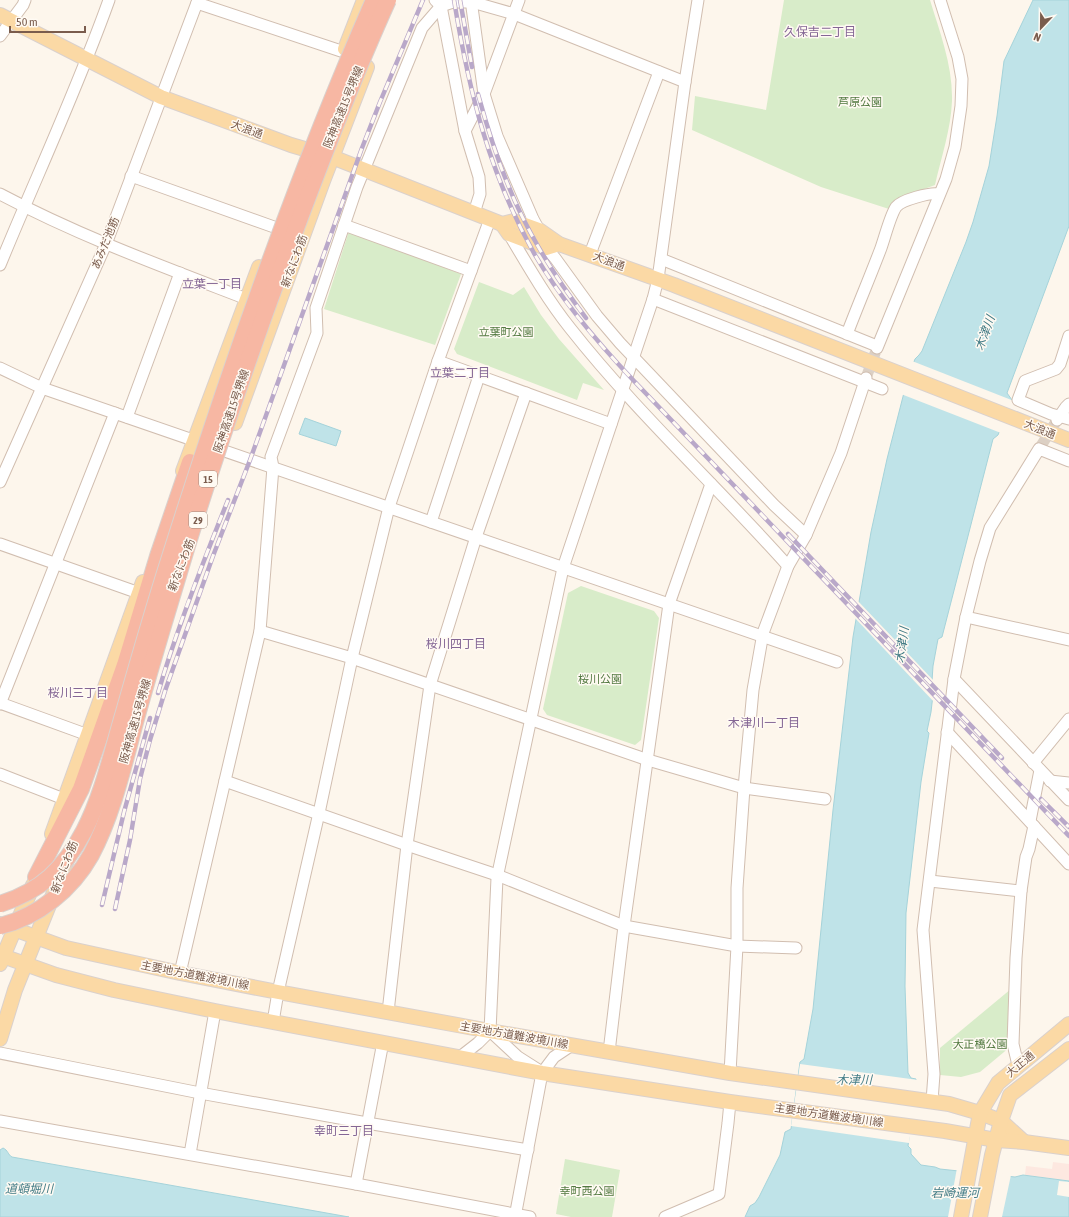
<svg xmlns="http://www.w3.org/2000/svg" width="1069" height="1217" font-family="'Asap Condensed','Noto Sans JP',sans-serif">
<style>
.commercial{fill:#fde8e0}
.green{fill:#d8ecc9}
.water{fill:#bfe3e8;stroke:#a5d3da}
.pier{fill:#fdf6ec}
.lines{fill:none;stroke-linecap:round;stroke-linejoin:round}
.minor-tunnel{stroke:#dcd0c4;stroke-width:11;stroke-dasharray:11 5.5;stroke-linecap:butt}
.minor-casing{stroke:#d1beb0;stroke-width:13}
.major-casing{stroke:#dad1cd;stroke-width:16}
.highway-casing{stroke:#dad1cd;stroke-width:18}
.minor{stroke:#fff;stroke-width:11}
.major{stroke:#fbd9a5;stroke-width:14}
.highway{stroke:#f7b7a3;stroke-width:16}
.rail-casing{stroke:#b9a8c9;stroke-width:4.5}
.rail{stroke:#fffaf3;stroke-width:3;stroke-dasharray:9;stroke-linecap:butt}
.highway-bridge-casing{stroke:#dad1cd;stroke-width:18;stroke-linecap:butt}
.highway-bridge{stroke:#f7b7a3;stroke-width:16}
.labels{text-anchor:middle;dominant-baseline:central;stroke-width:3;stroke-linejoin:round;paint-order:stroke}
.shield{fill:#fffaf3;stroke:#a28b7f;stroke-width:1}
.shield-label{font-size:10px;font-weight:bold;fill:#7a5c4d}
.park-label{font-size:11px;fill:#537a41;stroke:#fffaf3}
.street-label{font-size:11px;fill:#7a5c4d;stroke:#fffaf3}
.neighbourhood-label{font-size:12px;fill:#846695;stroke:#fffaf3}
.water-label{font-size:12px;font-style:italic;fill:#437c86;stroke:#fffaf3}
</style>
<rect width="100%" height="100%" fill="#fdf6ec"/>
<!-- commercial -->
<path class="commercial" d="M1053,1162l16,2v17l-44,-6 1,-9 26,3z"/>
<!-- green -->
<g class="green">
<path d="M784,0h146c10,33 23,66 22,101 -1,28 -11,57 -17,84 -16,6 -33,12 -46,24l-68,-22 -129,-57 3,-34 71,14z"/>
<path d="M349,231l112,43 -26,71 -111,-36z"/>
<path d="M479,282l34,13 11,-8 17,28 18,24 45,51 -21,-7 -6,17 -120,-46 -3,-5z"/>
<path d="M581,586l73,25 5,7 -18,122 -6,5 -88,-30 -4,-6 25,-116z"/>
<path d="M1011,989l-1,58 -30,25 -19,5 -21,-2v-27z"/>
<path d="M565,1159l55,11 -8,47h-41l-15,-3z"/>
</g>
<!-- water -->
<g class="water">
<path d="M1033,0h36v226l-62,167 5,7 -14,35 -5,4 -51,198 -4,2 -5,27 -1,15 2,5 -3,26 -4,19 2,2 -8,49 -15,131 -1,73 3,87 3,5 5,1 -8,67 3,3v5l10,11 14,2 5,2 75,8 8,-2 46,6v36h-324l5,-11 5,-3 4,-6 21,-42 5,-23 6,-3 9,-67 4,-3 9,-50 20,-199 20,-173 18,-105 16,-73 21,-82 7,-18 4,-4 3,-4 44,-109 7,-20 16,-56 8,-50 7,-55z"/>
<path d="M305,418l36,13 -5,15 -37,-12z"/>
<path d="M3,1148c5,2 5,7 9,9l337,60h-349v-67z"/>
</g>
<!-- pier -->
<g class="pier">
<path d="M912,361l102,40 -13,32 -100,-39 5,-17z"/>
<path d="M857,600l78,82 1,4 -2,16 -80,-85z"/>
<path d="M800,1064l118,16 -9,63 -118,-17z"/>
<path d="M957,1168l54,7 -9,42h-54z"/>
<path d="M1059,1181l10,1v15l-12,-2z"/>
</g>
<g class="lines">
<!-- minor-tunnel -->
<g class="minor-tunnel">
<path d="M866,378l11,-30"/>
<path d="M1041,446l16,-26"/>
</g>
<defs>
<g id="minor">
<path d="M435,0l6,6 24,125 14,46 1,17 -6,19"/>
<path d="M471,0l13,94 13,42 36,83 6,11"/>
<path d="M197,3l147,49"/>
<path d="M0,36l23,-31 2,-5"/>
<path d="M465,131l19,-37 35,-94"/>
<path d="M131,176l143,51"/>
<path d="M0,194c79,42 164,73 247,105"/>
<path d="M344,225l127,46"/>
<path d="M509,234c19,32 38,65 61,94 67,85 146,157 218,238"/>
<path d="M546,248l9,10 42,58 23,27 154,162 32,30"/>
<path d="M590,254l69,-182"/>
<path d="M661,259l216,87"/>
<path d="M0,265c36,-88 77,-175 109,-265"/>
<path d="M653,299l229,90"/>
<path d="M847,334c11,-29 23,-57 34,-86 4,-11 9,-32 15,-41 5,-7 35,-15 43,-13"/>
<path d="M1069,336l-9,28 -4,5 -31,12 -7,19 33,14 18,5"/>
<path d="M877,348l69,-169 9,-32 6,-41 1,-27 -4,-22 -18,-57"/>
<path d="M438,361l173,63"/>
<path d="M0,368l42,20 795,274"/>
<path d="M127,417l53,-144"/>
<path d="M1057,420l9,-13 3,-3"/>
<path d="M0,482l106,-238 92,-244"/>
<path d="M431,522l48,-146"/>
<path d="M0,544l139,49"/>
<path d="M966,617l103,23"/>
<path d="M260,631l92,27 296,102 96,28 81,11"/>
<path d="M954,679l115,121"/>
<path d="M0,703l88,32"/>
<path d="M0,704l115,-291"/>
<path d="M947,732l122,132"/>
<path d="M1033,763l36,-44"/>
<path d="M0,774l64,25"/>
<path d="M225,781l182,64 90,30 127,51 113,20 59,2"/>
<path d="M1050,781l19,2"/>
<path d="M1030,821l10,-51"/>
<path d="M930,881l91,10"/>
<path d="M180,973l80,-342 12,-151 1,-13 -2,-10 46,-124 -1,-25 41,-121 65,-159 19,-22 12,-4h19l42,12 171,68"/>
<path d="M388,1012l19,-167 23,-160 46,-148 50,-144"/>
<path d="M273,1022l5,-30 41,-179 33,-155 37,-151 49,-146 52,-142"/>
<path d="M490,1031l28,26 22,14"/>
<path d="M609,1052l15,-126 45,-322 42,-120"/>
<path d="M0,1053l200,40 167,30 161,27"/>
<path d="M460,1057l18,-14 12,-12 7,-153 66,-310 90,-269 5,-20 27,-197 13,-82"/>
<path d="M1018,1065l-5,-21 3,-86 5,-67 5,-34 3,-8 5,-23"/>
<path d="M730,1073l7,-127v-58l7,-100 9,-98 10,-57 25,-67 18,-31 35,-82 25,-75"/>
<path d="M932,1101l2,-27 -11,-144 31,-251 12,-62 14,-56 10,-33 49,-79 30,12"/>
<path d="M0,1121l356,63 174,33"/>
<path d="M190,1154l25,-143"/>
<path d="M356,1184l27,-142"/>
<path d="M515,1217l27,-144 12,-16 18,-12"/>
<path d="M665,1217l54,-23 9,-71 2,-21"/>
</g>
<g id="major">
<path d="M0,15l161,82 130,48 41,12 170,67 12,-3 25,9 20,14 115,41 395,155"/>
<path d="M345,49l19,-49"/>
<path d="M502,224l7,10 37,14 13,-4"/>
<path d="M235,423l88,-242 44,-114"/>
<path d="M183,471l76,-204"/>
<path d="M52,834l91,-252"/>
<path d="M0,924l66,24 114,25 98,19 212,39 240,42 219,31 31,9 21,8 23,21"/>
<path d="M0,955l56,20 58,15 101,21 327,62 188,29 215,29 51,9 28,2 45,6"/>
<path d="M0,964l33,-79"/>
<path d="M0,1039l15,-49 52,-130"/>
<path d="M961,1217l19,-104 18,-30 71,-59"/>
<path d="M980,1217l12,-62 9,-34 9,-26 59,-46"/>
</g>
<path id="highway" d="M36,877l45,-88 44,-124 33,-109 32,-94"/>
</defs>
<!-- minor casing -->
<use href="#minor" class="minor-casing"/>
<!-- major casing -->
<use href="#major" class="major-casing"/>
<!-- highway casing -->
<use href="#highway" class="highway-casing"/>
<!-- minor -->
<use href="#minor" class="minor"/>
<!-- major -->
<use href="#major" class="major"/>
<!-- highway -->
<use href="#highway" class="highway"/>
<defs>
<g id="rail">
<path d="M454,0c15,92 35,173 81,255 27,46 62,87 99,126l435,455"/>
<path d="M460,0l12,67"/>
<path d="M478,94c11,40 24,81 42,118 18,38 41,73 66,106"/>
<path d="M788,534l214,224"/>
<path d="M158,693c19,-65 45,-131 70,-193"/>
<path d="M1041,799l28,28"/>
<path d="M102,905l22,-93 26,-94"/>
<path d="M115,909l15,-69 10,-61 10,-39 15,-49 48,-135 37,-96 112,-312 18,-46 43,-102"/>
</g>
</defs>
<!-- rail casing -->
<use href="#rail" class="rail-casing"/>
<!-- rail -->
<use href="#rail" class="rail"/>
<defs>
<g id="highway-bridge">
<path d="M0,904c41,-13 64,-35 84,-73 19,-37 28,-79 40,-119 15,-53 30,-105 47,-158 59,-187 124,-374 203,-554"/>
<path d="M0,926c38,-9 72,-37 91,-71 22,-41 33,-92 45,-136 16,-58 34,-116 51,-173 30,-97 63,-193 98,-288 32,-87 65,-174 103,-258"/>
</g>
</defs>
<!-- highway-bridge casing -->
<use href="#highway-bridge" class="highway-bridge-casing"/>
<!-- highway-bridge -->
<use href="#highway-bridge" class="highway-bridge"/>
</g>
<g class="labels">
<!-- shield labels -->
<g class="shield">
<rect x="199" y="471" width="18" height="16" rx="3"/>
<rect x="189" y="512" width="18" height="16" rx="3"/>
</g>
<g class="shield-label">
<text x="208" y="479">15</text>
<text x="198" y="520">29</text>
</g>
<!-- park labels -->
<g class="park-label">
<text x="860" y="102">芦原公園</text>
<text x="506" y="332">立葉町公園</text>
<text x="600" y="679">桜川公園</text>
<text x="980" y="1044">大正橋公園</text>
<text x="587" y="1191">幸町西公園</text>
</g>
<!-- street labels -->
<g class="street-label">
<text transform="translate(343 107) rotate(-68)">阪神高速15号堺線</text>
<text transform="translate(247 129) rotate(20)">大浪通</text>
<text transform="translate(105 243) rotate(-68)">あみだ池筋</text>
<text transform="translate(294 261) rotate(-70)">新なにわ筋</text>
<text transform="translate(609 261) rotate(20)">大浪通</text>
<text transform="translate(231 411) rotate(-71)">阪神高速15号堺線</text>
<text transform="translate(1040 429) rotate(22)">大浪通</text>
<text transform="translate(181 565) rotate(-69)">新なにわ筋</text>
<text transform="translate(135 721) rotate(-74)">阪神高速15号堺線</text>
<text transform="translate(64 867) rotate(-69)">新なにわ筋</text>
<text transform="translate(195 975) rotate(11)">主要地方道難波境川線</text>
<text transform="translate(514 1035) rotate(10)">主要地方道難波境川線</text>
<text transform="translate(1020 1064) rotate(-40)">大正通</text>
<text transform="translate(829 1115) rotate(8)">主要地方道難波境川線</text>
</g>
<!-- neighbourhood labels -->
<g class="neighbourhood-label">
<text x="820" y="32">久保吉二丁目</text>
<text x="212" y="284">立葉一丁目</text>
<text x="460" y="373">立葉二丁目</text>
<text x="456" y="644">桜川四丁目</text>
<text x="78" y="693">桜川三丁目</text>
<text x="764" y="723">木津川一丁目</text>
<text x="344" y="1131">幸町三丁目</text>
</g>
<!-- water labels -->
<g class="water-label">
<text transform="translate(985 333) rotate(-70)">木津川</text>
<text transform="translate(902 645) rotate(-82)">木津川</text>
<text x="854" y="1080">木津川</text>
<text x="29" y="1189">道頓堀川</text>
<text x="955" y="1193">岩崎運河</text>
</g>
</g>
<!-- north arrow -->
<g transform="translate(1041 28) rotate(202)" stroke="#fffaf3" stroke-width="3" paint-order="stroke">
<path d="M0-3L7 15L0 10L-7 15Z" fill="#7a5c4d"/>
<text y="-6" font-size="11" font-weight="bold" text-anchor="middle" fill="#7a5c4d">N</text>
</g>
<!-- scale -->
<path d="M10 26v6h75v-6" fill="none" stroke="#7a5c4d" stroke-width="2"/>
<text x="16" y="26" font-size="12" fill="#7a5c4d" stroke="#fffaf3" stroke-width="3" paint-order="stroke">50 m</text>
</svg>
